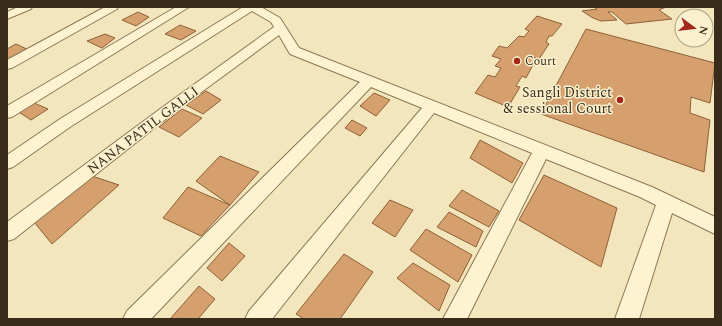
<svg xmlns="http://www.w3.org/2000/svg" width="722" height="326" font-family="Spectral,serif">
<style>
.building{fill:#d5a06e;stroke:#8f6037}
.lines{fill:none;stroke-linecap:round;stroke-linejoin:round}
.street-casing{stroke:#8d7654;stroke-width:2}
.street{fill:#fdf3d1;fill-rule:evenodd}
.poi-dot{fill:#a3261d;stroke:#f9f0cd;stroke-width:1.5}
.labels{text-anchor:middle;dominant-baseline:central;stroke-width:3;stroke-linejoin:round;paint-order:stroke}
.far-poi-label{font-size:12px;fill:#3a2c1b;stroke:#f9f0cd;text-anchor:start}
.poi-label{font-size:14px;fill:#3a2c1b;stroke:#f9f0cd;text-anchor:end}
.street-label{font-size:14px;fill:#3a2c1b;stroke:#f9f0cd}
</style>
<rect width="100%" height="100%" fill="#f3e6bd"/>
<!-- building -->
<g class="building">
<path d="M594,7h72l-7,3 13,9 -46,5 -14,-12h-4l9,8 -16,1 -8,-3 -11,-7 15,-2z"/>
<path d="M138,12l11,5 -13,9 -14,-6z"/>
<path d="M537,16l25,8 -10,12h-3l-3,6 3,2 -10,15 -6,-2 -2,3 4,1 -9,17 -4,-2 -6,10 4,1 -12,20 -33,-14 13,-18 7,2 6,-9 -6,-2 6,-7 -9,-3 7,-10 8,2 12,-12 5,1 5,-6 -4,-2z"/>
<path d="M180,25l16,6 -15,9 -16,-6z"/>
<path d="M586,29l129,34 -5,40 -19,-6 -1,16 20,7 -6,52 -163,-58z"/>
<path d="M105,34l10,4 -13,10 -15,-7z"/>
<path d="M16,44l15,7 -24,9v-11z"/>
<path d="M206,91l15,9 -18,14 -17,-9z"/>
<path d="M374,93l16,7 -14,16 -16,-10z"/>
<path d="M32,102l16,7 -17,11 -17,-11z"/>
<path d="M182,109l20,9 -23,19 -20,-10z"/>
<path d="M352,120l15,8 -7,8 -15,-8z"/>
<path d="M480,140l43,23 -11,20 -42,-25z"/>
<path d="M220,156l39,16 -29,33 -34,-24z"/>
<path d="M544,175l73,33 -16,59 -82,-47z"/>
<path d="M92,176l27,9 -67,59 -18,-22z"/>
<path d="M188,187l42,18 -29,31 -38,-18z"/>
<path d="M462,190l37,21 -10,16 -40,-21z"/>
<path d="M390,200l23,10 -18,27 -23,-14z"/>
<path d="M449,212l34,19 -7,16 -39,-20z"/>
<path d="M426,229l46,26 -14,27 -48,-32z"/>
<path d="M229,243l16,13 -23,25 -15,-13z"/>
<path d="M344,254l29,18 -33,47h-36l-8,-5z"/>
<path d="M413,263l37,22 -11,26 -42,-33z"/>
<path d="M199,286l16,13 -17,20h-28z"/>
</g>
<g class="lines">
<defs>
<g id="street">
<path d="M18,7h14l-1,2 -24,10v-7z"/>
<path d="M105,7h13l-1,2 -105,59 -5,1v-9z"/>
<path d="M176,7h13l-177,110 -5,1v-12z"/>
<path d="M243,7h18l19,11 19,30 353,139 63,30v17l-43,-21 -33,106h-24l41,-114 -16,-8 -94,-38 -79,160h-24l89,-166 -98,-40 -162,206h-27l4,-8 173,-203 -51,-21 -220,232h-28l4,-8 233,-229 -70,-28 -11,-19 -98,72 -167,132 -7,2v-19l164,-121 103,-74 -3,-5 -19,-11 -182,116 -57,40 -6,2v-14l53,-36z"/>
</g>
</defs>
<!-- street casing -->
<use href="#street" class="street-casing"/>
<!-- street -->
<use href="#street" class="street"/>
</g>
<!-- markers -->
<g class="poi-dot">
<circle cx="517" cy="61" r="4"/>
<circle cx="620" cy="100" r="4"/>
</g>
<g class="labels">
<!-- far-poi labels -->
<g class="far-poi-label">
<text x="525" y="61">Court</text>
</g>
<!-- poi labels -->
<g class="poi-label">
<text x="612" y="92">Sangli District<tspan x="612" dy="16">&amp; sessional Court</tspan></text>
</g>
<!-- street labels -->
<g class="street-label">
<text transform="translate(143 130) rotate(-37)">NANA PATIL GALLI</text>
</g>
</g>
<!-- border -->
<rect width="722" height="326" fill="none" stroke="#3a2c1b" stroke-width="16"/>
<!-- north arrow -->
<g transform="translate(694 28) rotate(105)"><circle r="19" fill="#f9f0cd" stroke="#ada286"/>
<path d="M0-3L7 15L0 10L-7 15Z" fill="#a3261d"/>
<text y="-6" font-size="11" font-weight="bold" text-anchor="middle" fill="#3a2c1b">N</text>
</g>
</svg>
